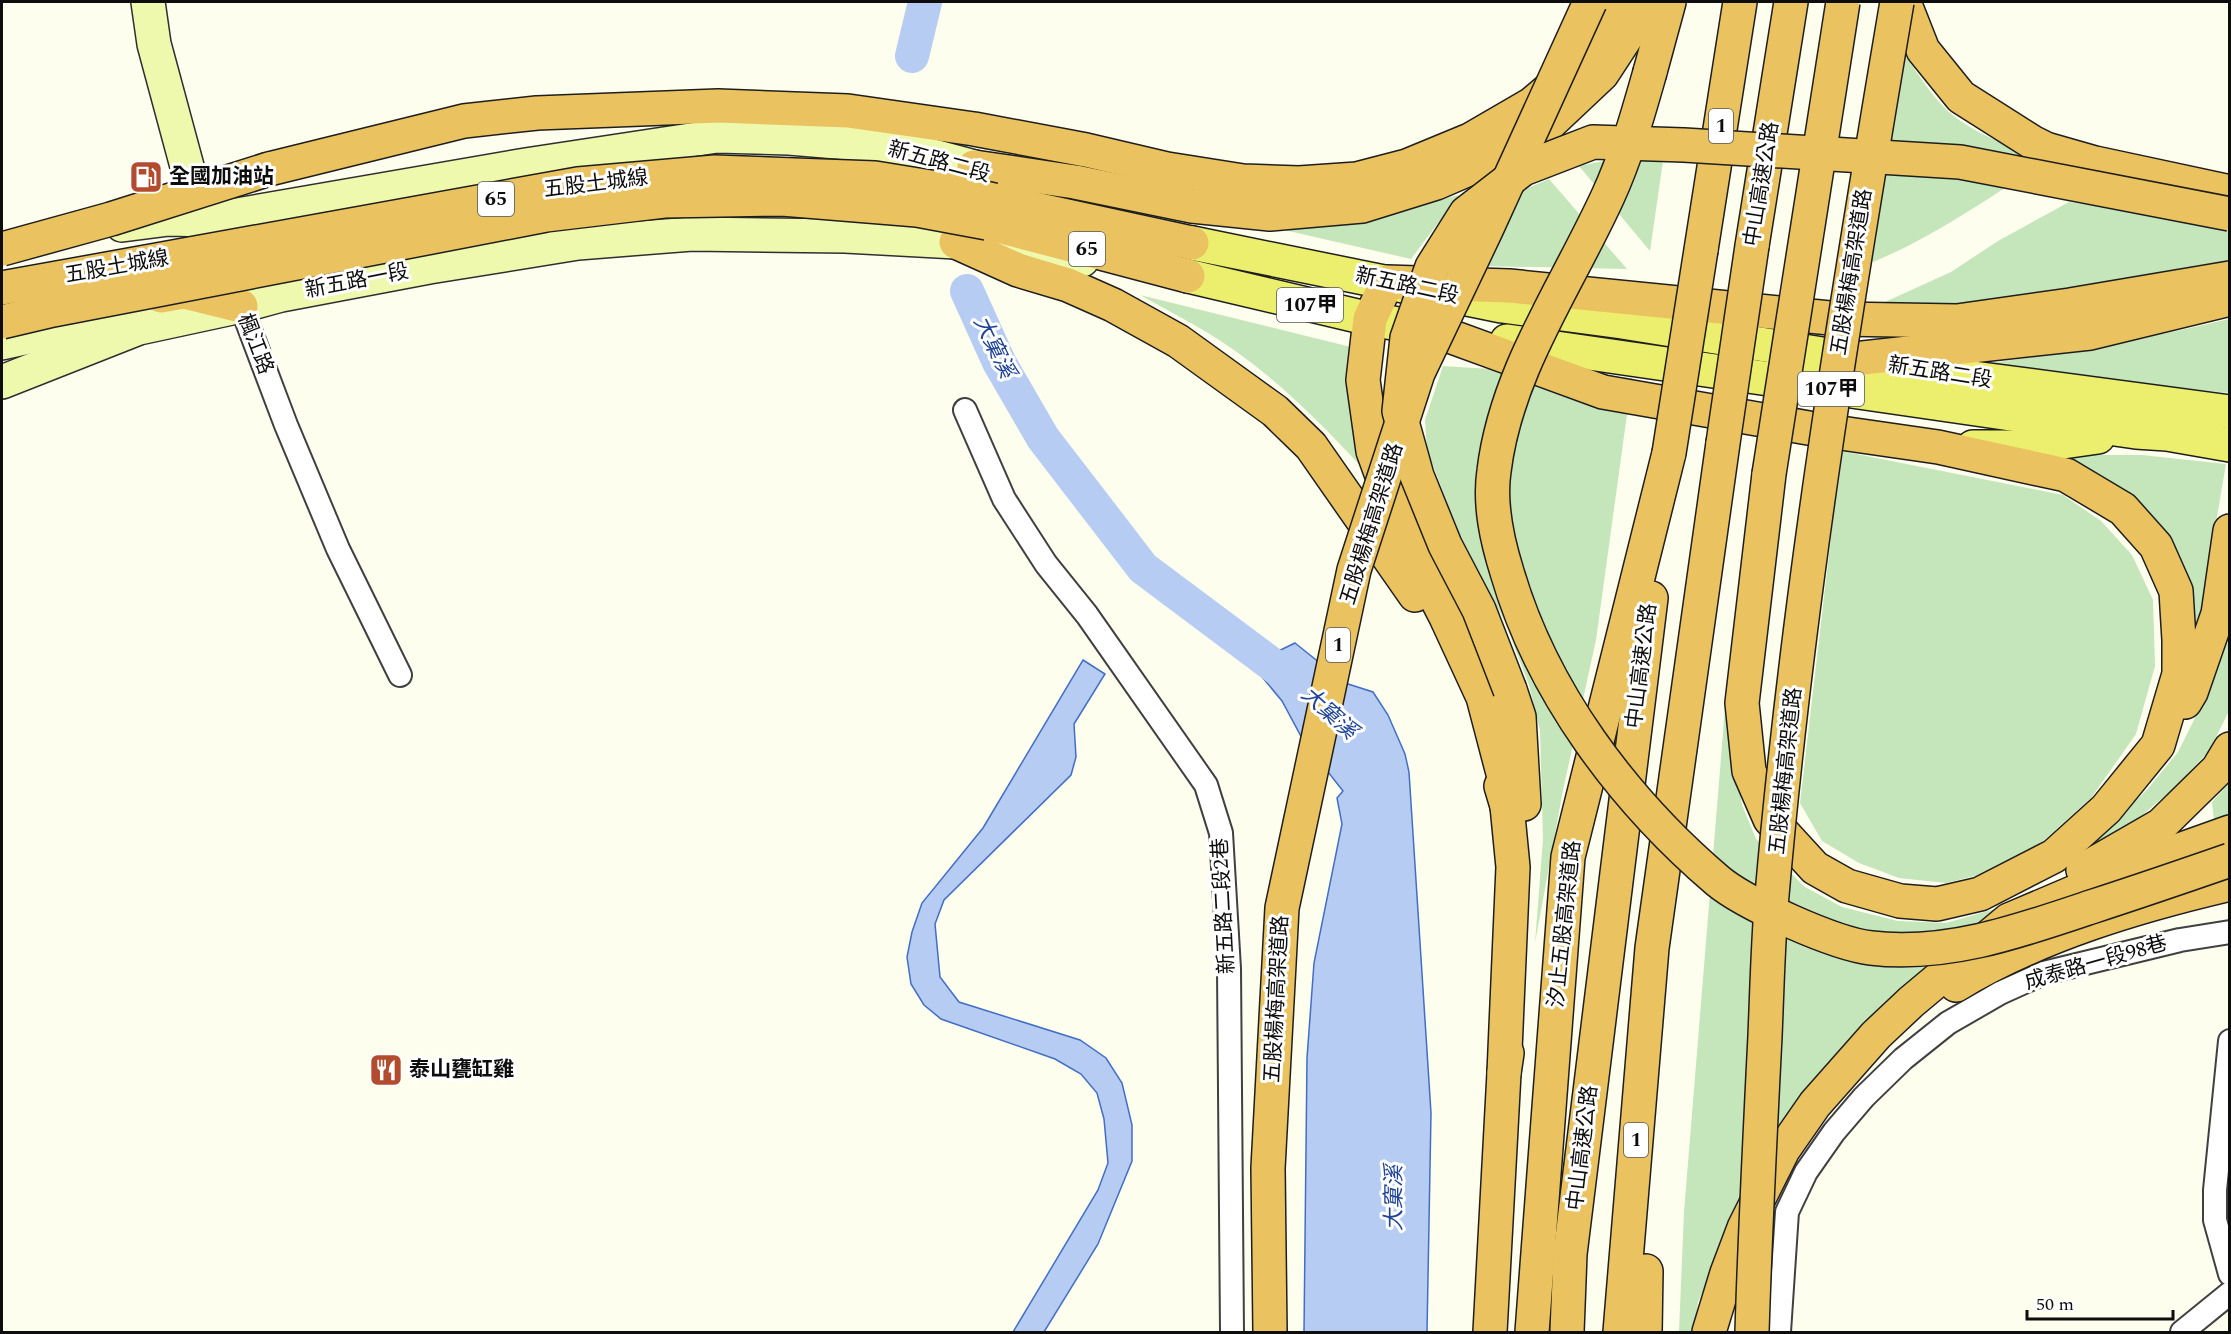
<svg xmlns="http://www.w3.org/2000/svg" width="2231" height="1334" font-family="Spectral,'Noto Sans TC',serif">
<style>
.green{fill:#c5e6ba}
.water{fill:#b6ccf2;stroke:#426ec4;stroke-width:1.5}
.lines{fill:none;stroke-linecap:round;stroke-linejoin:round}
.river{stroke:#b6ccf2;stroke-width:34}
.street-casing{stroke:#404040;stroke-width:26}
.secondary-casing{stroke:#2f2f2f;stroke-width:36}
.primary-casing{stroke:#1e1e1e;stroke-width:36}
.highway-casing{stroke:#1e1e1e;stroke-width:36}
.street{stroke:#fff;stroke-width:22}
.secondary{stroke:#eef9ad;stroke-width:33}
.primary{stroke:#ecef6d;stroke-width:33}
.highway{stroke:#eac360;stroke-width:33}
.highway-bridge-casing{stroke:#1e1e1e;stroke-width:36;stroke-linecap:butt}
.highway-bridge{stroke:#eac360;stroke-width:33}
.labels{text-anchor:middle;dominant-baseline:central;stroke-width:6;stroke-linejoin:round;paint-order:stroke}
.shield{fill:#fff;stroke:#565656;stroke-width:1.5}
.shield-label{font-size:20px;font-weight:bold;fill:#0d0d0d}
.street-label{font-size:21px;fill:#0d0d0d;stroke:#fff}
.poi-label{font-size:21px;font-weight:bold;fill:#0d0d0d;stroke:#fff;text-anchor:start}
.water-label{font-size:22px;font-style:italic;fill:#1f4396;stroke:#fff}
</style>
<rect width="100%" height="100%" fill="#fdfeee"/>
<!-- green -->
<g class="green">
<path d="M1899,46c16,23 30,48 51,67 28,23 64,35 97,48 -58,36 -118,80 -182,104z"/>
<path d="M1604,161h59l-13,90 -71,-85z"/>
<path d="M1549,179l78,90 -145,-3 39,-75z"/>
<path d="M1459,195l-48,64 -157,-36 123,-8z"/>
<path d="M2069,202l160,24v36l-30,3 -198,37 -69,5h-58l77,-35 47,-31z"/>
<path d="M1140,295l215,53 18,131c-44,-47 -88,-94 -142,-131 -28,-20 -61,-36 -91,-53z"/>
<path d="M2229,319v74l-260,-27c88,-12 174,-26 260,-47z"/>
<path d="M1443,366l189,12 -36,262 -33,150 -28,153 8,-104 -3,-109 -11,-45 -24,-63 -46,-89 -32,-83 -2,-30z"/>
<path d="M1841,451l222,44 38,26 31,34 21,45 2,66 -19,68 -45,64 -50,45 -54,30 -41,10 -47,-5 -40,-15 -37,-22 -22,-38z"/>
<path d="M2012,455h130l84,9 -29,170 -9,-55 -25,-50 -40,-38 -23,-17z"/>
<path d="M2229,623v88l-20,40 -35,37 -42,36 -74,51 88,-84 32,-39 32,-64z"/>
<path d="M1726,696l16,109 14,34 49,48 37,20 56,14 48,2 63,-18 -86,65 -41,36 -64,72 -71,109 -49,115 -5,30h-14l5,-120z"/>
<path d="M2229,783v31l-15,6 -2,-18z"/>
</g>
<!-- water -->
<g class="water">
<path d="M1295,643l50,40 28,9 15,23 17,39 4,18 22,341 -4,219h-123l3,-274 7,-95 28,-139 -5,-26 6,-7 -40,-51 -21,-39 -19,-23 1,-20z"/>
<path d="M1083,660l22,14 -31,50 2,33 -5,18 -127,125 -9,24 5,53 19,25 121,38 26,18 16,25 10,42v36l-34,83 -54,88h-31l85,-142 10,-27 -4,-44 -7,-26 -16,-19 -26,-15 -114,-40 -17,-14 -13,-21 -4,-27 5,-25 10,-29 61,-75z"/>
</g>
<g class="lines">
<!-- river -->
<g class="river">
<path d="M912,56l13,-54"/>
<path d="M967,291l32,71 44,76 100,130 159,119"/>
</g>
<defs>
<g id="street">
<path d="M241,306l45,119 52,124 62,126"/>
<path d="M965,410l39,89 42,65 41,51 119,170 15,48 8,136 3,363"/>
<path d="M2230,1041l-15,149v30l15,54"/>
<path d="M1779,1332l8,-120 19,-40 28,-40 30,-35 39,-38 45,-36 52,-30 44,-20 136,-33 50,-8"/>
<path d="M2182,1332l48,-39"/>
</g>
<g id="secondary">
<path d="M148,2l6,42 41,152 11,22"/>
<path d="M122,225l47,-6 39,1 318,-55 191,-29 72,2 84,7 49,8 52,14 26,11"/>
<path d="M2,343l87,-19 38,3"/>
<path d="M2,382l137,-54 102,-22 40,-11 148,-28 149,-24 114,-9 153,2 111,6 126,18"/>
</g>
<g id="primary">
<path d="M1192,243l310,63 120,16 344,55 264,35"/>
<path d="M1188,276l182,43 68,12"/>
<path d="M1507,341l629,91 31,2 63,11"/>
<path d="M1973,447h55l70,-10"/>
</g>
<g id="highway">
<path d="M1904,2l19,48 38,47 71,45 14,7 49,14 135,29"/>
<path d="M1650,72l19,-70"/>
<path d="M974,167l101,15 117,24 78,8 92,-8 74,-23 65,-28 49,-32 52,-49 34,-52 9,-20"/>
<path d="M269,169l195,-48 73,-8 181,-7 130,5 126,18 112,21 81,19 76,12 56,2 58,-4 50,-13 63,-26 62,-36 48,-41 41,-61"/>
<path d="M994,200l198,43"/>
<path d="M987,223l201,53"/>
<path d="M956,242l62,28 50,15 45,20 65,36 97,70 36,35 104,149"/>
<path d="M1752,246l39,-244"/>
<path d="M1701,250l39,-248"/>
<path d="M161,296l23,-4 57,14"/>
<path d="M1433,330l170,62 217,38 118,17 128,28 57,34 33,37 20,45 3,49v34l-21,71 -52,64 -52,47 -74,38 -43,10 -37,-3 -53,-15 -32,-18 -45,-49 -21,-48 -7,-68 27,-229"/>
<path d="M1854,359l236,-26 140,-34"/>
<path d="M1510,690l9,27 5,87"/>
<path d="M2185,702l6,-10 27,-78 12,-83"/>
<path d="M1501,786l6,20 6,61 -9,206"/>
<path d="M1507,806l-3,-29 -21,-80 -37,-80 -31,-60 -19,-43 -23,-63 -10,-71 7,-61 17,-37 122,4 331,33 117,2 113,-16 160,-27"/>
<path d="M2083,870l78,-45 57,-56 12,-20"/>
<path d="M1956,985c83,-50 180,-79 274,-101"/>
<path d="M1490,1332l14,-259 3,-20"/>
<path d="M1532,1332l36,-475 101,-404"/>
<path d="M1567,1332l3,-78 81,-656"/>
<path d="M1620,1332l32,-384 71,-505"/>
<path d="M1645,1332l1,-61"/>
<path d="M1709,1332l18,-59 17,-45 39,-78 32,-46 61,-69 35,-33 98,-82 134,-57 87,-31"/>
</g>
</defs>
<!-- street casing -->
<use href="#street" class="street-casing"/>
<!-- secondary casing -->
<use href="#secondary" class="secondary-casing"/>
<!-- primary casing -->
<use href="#primary" class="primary-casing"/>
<!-- highway casing -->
<use href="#highway" class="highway-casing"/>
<!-- street -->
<use href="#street" class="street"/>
<!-- secondary -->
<use href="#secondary" class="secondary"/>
<!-- primary -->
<use href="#primary" class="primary"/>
<!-- highway -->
<use href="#highway" class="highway"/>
<defs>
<g id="highway-bridge">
<path d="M1650,72c-12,42 -24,85 -42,124 -41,90 -102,175 -114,275 -5,34 3,69 13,101 35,120 116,228 211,309 28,23 117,63 153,67 75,9 149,-17 220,-41 46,-15 93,-31 139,-47"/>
<path d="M2,249l109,-30 158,-50"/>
<path d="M2,288l576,-104 137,-12 160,6 80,13 39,9"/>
<path d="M2,322l51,-12 493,-95 118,-14 118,-2 135,11 70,13"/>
<path d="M1723,443l29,-197"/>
<path d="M1669,453l32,-203"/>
<path d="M1769,474l74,-472"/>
<path d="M1510,690l-31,-80 -34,-65 -28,-69 -18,-65 8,-73 25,-71 34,-54 57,-44 70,-27 91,3 276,17 270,52"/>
<path d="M1270,1332l-2,-164 14,-260 72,-338 64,-197 69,-145 103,-226"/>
<path d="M1752,1332c3,-98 8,-197 13,-296 2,-47 3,-94 7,-141 26,-300 75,-597 125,-893"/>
</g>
</defs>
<!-- highway-bridge casing -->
<use href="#highway-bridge" class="highway-bridge-casing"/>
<!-- highway-bridge -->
<use href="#highway-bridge" class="highway-bridge"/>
</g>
<!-- icons -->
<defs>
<symbol id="fuel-square" viewBox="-11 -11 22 22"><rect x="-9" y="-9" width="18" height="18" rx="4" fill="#b34b2f" stroke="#fff"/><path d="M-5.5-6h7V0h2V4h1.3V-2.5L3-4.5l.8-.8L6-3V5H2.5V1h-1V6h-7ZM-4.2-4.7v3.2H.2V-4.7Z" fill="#fff"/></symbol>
<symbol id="restaurant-square" viewBox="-11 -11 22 22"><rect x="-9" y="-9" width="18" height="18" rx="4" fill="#b34b2f" stroke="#fff"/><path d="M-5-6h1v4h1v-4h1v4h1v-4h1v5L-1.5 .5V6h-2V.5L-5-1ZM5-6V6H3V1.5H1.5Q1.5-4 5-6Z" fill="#fff"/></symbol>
</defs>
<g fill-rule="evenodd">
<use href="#fuel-square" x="127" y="158" width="38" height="38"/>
<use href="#restaurant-square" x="367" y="1051" width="38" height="38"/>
</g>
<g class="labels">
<!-- shield labels -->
<g class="shield">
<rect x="1709" y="109" width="24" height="34" rx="4.5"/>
<rect x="478" y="182" width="36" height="34" rx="4.5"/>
<rect x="1069" y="232" width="36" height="34" rx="4.5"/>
<rect x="1277" y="288" width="66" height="34" rx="4.5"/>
<rect x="1798" y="372" width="66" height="34" rx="4.5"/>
<rect x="1326" y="628" width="24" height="34" rx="4.5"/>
<rect x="1624" y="1123" width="24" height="34" rx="4.5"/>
</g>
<g class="shield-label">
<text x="1721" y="126">1</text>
<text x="496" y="199">65</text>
<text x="1087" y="249">65</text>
<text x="1310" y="305">107甲</text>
<text x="1831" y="389">107甲</text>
<text x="1338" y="645">1</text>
<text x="1636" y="1140">1</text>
</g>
<!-- street labels -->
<g class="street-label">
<text transform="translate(939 162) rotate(15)">新五路二段</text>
<text transform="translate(596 184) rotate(-7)">五股土城線</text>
<text transform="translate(1762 184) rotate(-81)">中山高速公路</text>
<text transform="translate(117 267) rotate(-10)">五股土城線</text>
<text transform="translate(1852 272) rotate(-81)">五股楊梅高架道路</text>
<text transform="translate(357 281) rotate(-11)">新五路一段</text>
<text transform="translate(1407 286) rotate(12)">新五路二段</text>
<text transform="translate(255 344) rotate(69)">楓江路</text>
<text transform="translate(1940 373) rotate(9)">新五路二段</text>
<text transform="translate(1372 524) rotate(-73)">五股楊梅高架道路</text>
<text transform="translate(1642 666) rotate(-83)">中山高速公路</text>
<text transform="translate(1786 771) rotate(-84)">五股楊梅高架道路</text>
<text transform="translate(1224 906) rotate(-93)">新五路二段2巷</text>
<text transform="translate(1565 924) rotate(-84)">汐止五股高架道路</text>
<text transform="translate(2096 963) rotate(-16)">成泰路一段98巷</text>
<text transform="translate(1277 999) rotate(-87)">五股楊梅高架道路</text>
<text transform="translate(1583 1148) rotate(-83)">中山高速公路</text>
</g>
<!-- poi labels -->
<g class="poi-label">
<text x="169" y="177">全國加油站</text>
<text x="409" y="1070">泰山甕缸雞</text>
</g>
<!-- water labels -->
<g class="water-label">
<text transform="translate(994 347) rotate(64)">大窠溪</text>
<text transform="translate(1329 713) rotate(42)">大窠溪</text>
<text transform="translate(1394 1198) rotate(-90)">大窠溪</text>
</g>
</g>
<!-- border -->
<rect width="2231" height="1334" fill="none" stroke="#0d0d0d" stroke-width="6"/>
<!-- scale -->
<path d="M2027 1310v9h146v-9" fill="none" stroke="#0d0d0d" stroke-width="3"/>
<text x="2036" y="1310" font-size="18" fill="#0d0d0d" stroke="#ffffff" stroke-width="4.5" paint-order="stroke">50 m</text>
</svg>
